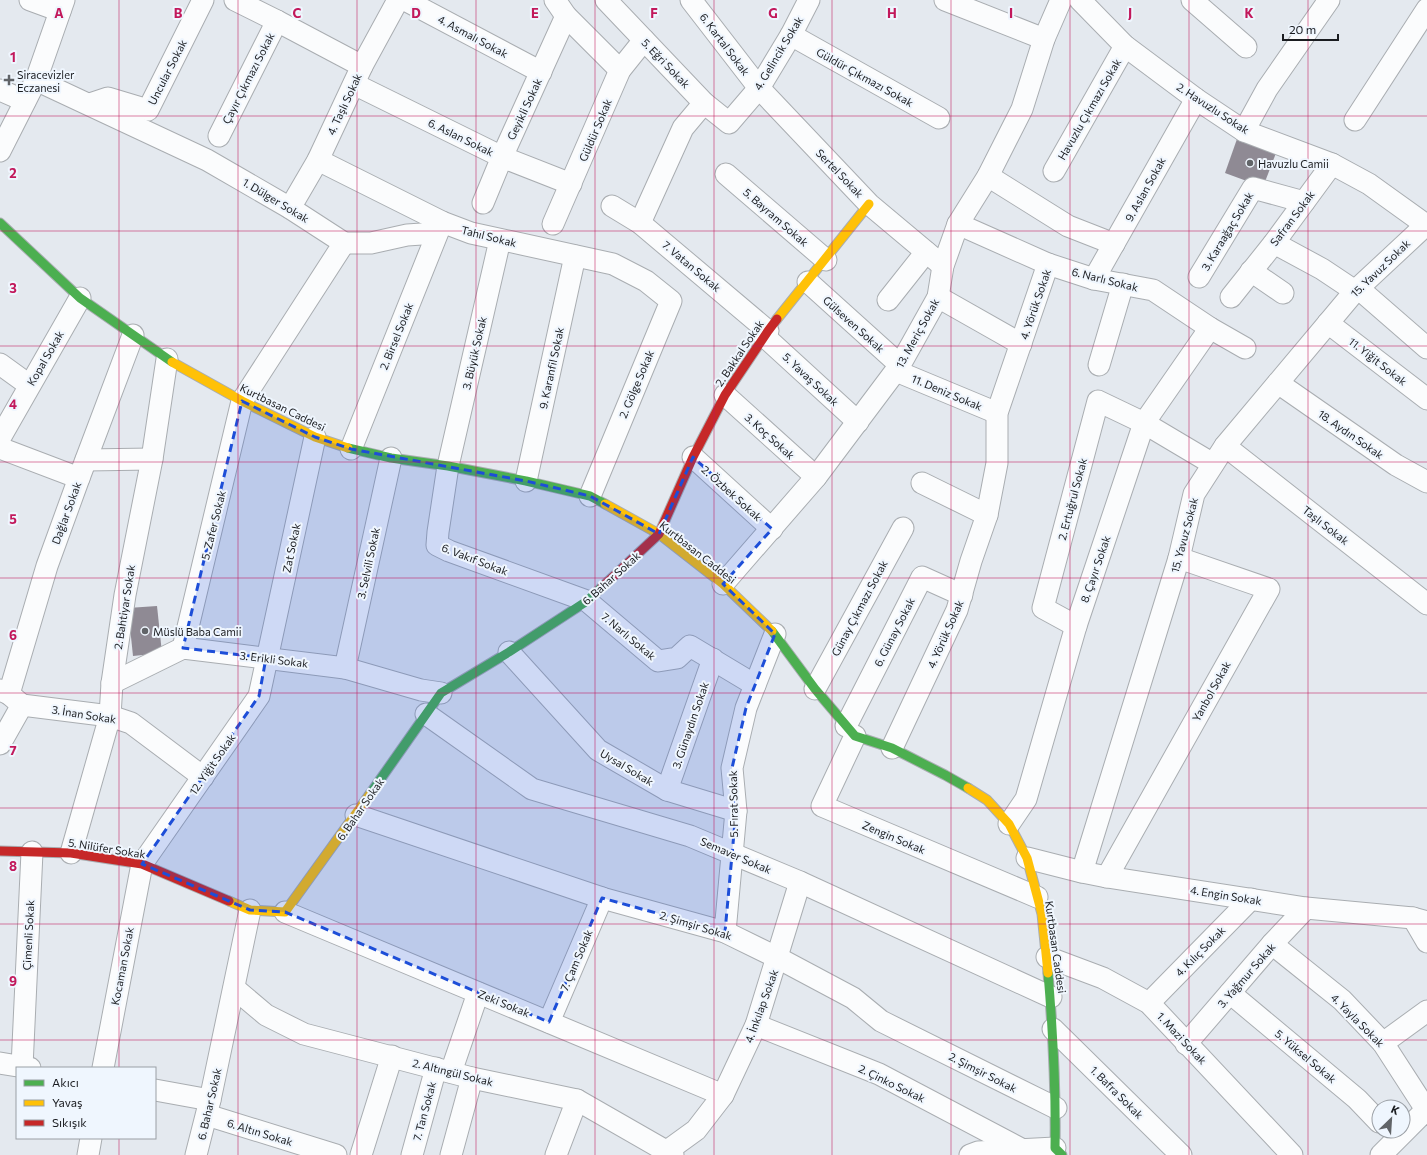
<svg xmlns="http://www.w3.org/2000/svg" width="1427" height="1155" font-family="Commissioner,sans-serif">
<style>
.building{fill:#8f8a94}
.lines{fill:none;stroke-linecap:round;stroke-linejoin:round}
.street-casing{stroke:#a9adb1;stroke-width:23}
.fast-casing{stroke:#a9adb1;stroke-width:11}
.slow-casing{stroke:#a9adb1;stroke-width:11}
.jam-casing{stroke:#a9adb1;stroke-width:11}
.street{stroke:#fbfcfd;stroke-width:21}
.fast{stroke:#4caf50;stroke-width:9}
.slow{stroke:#ffc107;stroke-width:9}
.jam{stroke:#c62828;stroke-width:9}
.marked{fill:#1d4ed8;fill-opacity:0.2;stroke:#1d4ed8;stroke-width:3;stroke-dasharray:8 5;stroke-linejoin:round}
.grid{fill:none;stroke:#c2185b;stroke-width:1;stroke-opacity:0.55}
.poi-dot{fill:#616468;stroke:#eff6fe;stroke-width:1.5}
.labels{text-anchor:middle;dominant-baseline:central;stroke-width:4;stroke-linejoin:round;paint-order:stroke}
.street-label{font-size:11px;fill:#1a1c20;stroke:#eff6fe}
.poi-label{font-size:11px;fill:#1a1c20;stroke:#eff6fe;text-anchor:start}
.grid-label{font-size:13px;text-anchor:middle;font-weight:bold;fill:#c2185b;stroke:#eff6fe;stroke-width:4;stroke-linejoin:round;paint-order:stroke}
</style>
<rect width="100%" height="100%" fill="#e4e9ef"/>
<!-- building -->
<g class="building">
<path d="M1237,139l39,14 -13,34 -38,-14z"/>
<path d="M157,606l5,47 -29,3 -5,-48z"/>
</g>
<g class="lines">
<defs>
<g id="street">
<path d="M30,0l30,11"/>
<path d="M235,0l42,21 85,45"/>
<path d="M405,0l136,72"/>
<path d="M555,0l11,16 54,54"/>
<path d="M606,0l98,103 25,20 30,-35 32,-53 18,-35"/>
<path d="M691,0l68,88 110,116 74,62"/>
<path d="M945,0l99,39"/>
<path d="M1080,0l45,46 71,53 48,32 88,33 37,20 57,41"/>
<path d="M1192,0l54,47"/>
<path d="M791,35l148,83"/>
<path d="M36,80l171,80 83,48 54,35 -102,158 -59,247"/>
<path d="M354,84l148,73 69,27"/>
<path d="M0,90l25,11"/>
<path d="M90,104l18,-6 40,12 55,-110"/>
<path d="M1355,120l72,-111"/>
<path d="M1244,131l23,-42 62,-89"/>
<path d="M219,136l58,-115"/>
<path d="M0,151l36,-71 28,-80"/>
<path d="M318,160l124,62 29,11 142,31 33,17 25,20 -81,195"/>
<path d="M1054,171l71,-125"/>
<path d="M726,174l100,86"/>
<path d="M988,176l80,50 46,18"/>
<path d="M483,203l19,-46 64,-141"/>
<path d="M612,206l28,17 128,108"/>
<path d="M290,208l28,-48 44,-94 36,-66"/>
<path d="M640,223l43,-95 21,-25"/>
<path d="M553,224l67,-154 24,-30"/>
<path d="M958,224l90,40 46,15 59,11 57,38 35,20"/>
<path d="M500,240l-52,226 -10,66 -1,13 12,6 138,50 71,60 19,-3 13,-12 65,39"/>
<path d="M344,243h27l36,-8 30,-2"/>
<path d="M1274,243l48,26 33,22"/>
<path d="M1251,271l32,22"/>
<path d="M1199,277l54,-89 51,14"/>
<path d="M1094,279l102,-180"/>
<path d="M808,282l92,83"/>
<path d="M1358,288l69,60"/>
<path d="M938,297l83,47"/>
<path d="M1231,297l43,-54 58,-79"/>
<path d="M888,300l38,-48"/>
<path d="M1328,323l99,76"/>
<path d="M764,336l94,86"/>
<path d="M0,364l29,21"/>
<path d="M1099,365l24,-81"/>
<path d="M896,371l101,42"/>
<path d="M1278,383l118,82 31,17"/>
<path d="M725,395l91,82"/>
<path d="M0,438l80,-140"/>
<path d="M1225,446l202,158"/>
<path d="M0,448l79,30"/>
<path d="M351,449l91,-227"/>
<path d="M693,457l79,72"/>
<path d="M86,460l66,-1"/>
<path d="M526,481l49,-225"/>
<path d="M922,483l65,32"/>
<path d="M723,584l93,-107 84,-112 38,-68 5,-31 15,-42 30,-48 34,-67 22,-70 17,-39"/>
<path d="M1076,626l-33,-18 55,-207 46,22 69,41"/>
<path d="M509,652l89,98 69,40 69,21"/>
<path d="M345,668l46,-210"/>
<path d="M112,683l71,-35 162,20 76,22 20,3"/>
<path d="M815,689l88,-161"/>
<path d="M0,690l9,4 13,11 88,11 21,7 72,54"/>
<path d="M9,694l38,-128 32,-88 54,-143"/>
<path d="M426,714l106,75 158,47 110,46 251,115"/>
<path d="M846,726l76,-149 40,18"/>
<path d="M855,736l-33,70 215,91"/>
<path d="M0,744l22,-39"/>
<path d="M892,748l65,-138 14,-49 16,-46 10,-52v-50l51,-149"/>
<path d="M667,790l46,-131"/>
<path d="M356,815l246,83 123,34 53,26 75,40 28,23 175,87"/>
<path d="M1009,824l17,-25 50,-173 68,-203 66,-95"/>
<path d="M71,853l39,-137 2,-33 13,-88 27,-136 15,-100"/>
<path d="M1027,858l55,14 25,5 199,31 107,10 14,4"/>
<path d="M1082,872l97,-314 15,-64 31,-48 130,-155 72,-67"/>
<path d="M1107,877l162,-288 -90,-31"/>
<path d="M285,912l438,183"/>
<path d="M1413,918l14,24"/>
<path d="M725,932l11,-121 -4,-43 14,-60 29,-74"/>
<path d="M1272,944l70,56 41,43 44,68"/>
<path d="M1047,957l56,21 46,25 143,152"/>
<path d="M234,988l32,27 38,19 168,44 105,22 96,55"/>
<path d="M1230,993l127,106 22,23"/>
<path d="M1149,1003l102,-104"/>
<path d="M549,1022l53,-124"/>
<path d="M756,1025l123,49 144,76"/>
<path d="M1053,1029l128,126"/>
<path d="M1383,1043l44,-32"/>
<path d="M1186,1044l86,-100 34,-36"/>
<path d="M0,1063l30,5"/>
<path d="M22,1067l10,-215"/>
<path d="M103,1068l39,-204 117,-168 56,-259"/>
<path d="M451,1072l27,-79"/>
<path d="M155,1090l55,10"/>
<path d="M207,1115l129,40"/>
<path d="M88,1155l3,-17"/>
<path d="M196,1155l14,-55 40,-190"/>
<path d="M361,1155l31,-99"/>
<path d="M412,1155l24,-87"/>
<path d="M451,1155l21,-77"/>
<path d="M556,1155l21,-55"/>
<path d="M665,1155l2,-4 29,-21 27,-35 33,-70 44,-143"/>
<path d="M970,1155l8,-3 77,-4"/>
<path d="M1381,1155l45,-45"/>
</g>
<g id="fast">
<path d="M0,223l80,75 92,64"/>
<path d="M348,448l43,10 57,8 78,15 64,15 15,8"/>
<path d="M772,631l43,58 40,47 37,12 53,27 23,13"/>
<path d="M370,794l71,-101 68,-41 78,-51 15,-14"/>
<path d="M1048,973c5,59 8,117 7,175l7,7"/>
</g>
<g id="slow">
<path d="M777,319l92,-115"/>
<path d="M172,362l70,39 73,36 33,11"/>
<path d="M605,504l54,30 64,50 49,47"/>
<path d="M968,788l19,12 22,24 18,34 15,56 6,59"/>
<path d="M229,901l21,9 35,2 85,-118"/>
</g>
<g id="jam">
<path d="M602,587l57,-53 34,-77 32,-62 43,-64 9,-12"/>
<path d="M0,851l71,2 71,11 87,37"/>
</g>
</defs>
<!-- street casing -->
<use href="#street" class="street-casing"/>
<!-- fast casing -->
<use href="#fast" class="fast-casing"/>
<!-- slow casing -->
<use href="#slow" class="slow-casing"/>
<!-- jam casing -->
<use href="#jam" class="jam-casing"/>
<!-- street -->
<use href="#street" class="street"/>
<!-- fast -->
<use href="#fast" class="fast"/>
<!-- slow -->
<use href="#slow" class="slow"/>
<!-- jam -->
<use href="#jam" class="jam"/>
</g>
<!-- marked area -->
<path class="marked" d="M242,401l73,36 36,12 175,32 64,15 69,38 34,-77 79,72 -49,55 52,50 -29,74 -14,60 4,43 -11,121 -123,-34 -53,124 -264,-110 -35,-2 -108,-46 117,-168 7,-38 -83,-10z"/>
<!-- grid -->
<path class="grid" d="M119,0v1068M238,0v1155M357,0v1155M476,0v1155M595,0v1155M714,0v1155M832,0v1155M951,0v1155M1070,0v1155M1189,0v1155M1308,0v1155M0,116h1427M0,231h1427M0,346h1427M0,462h1427M0,578h1427M0,693h1427M0,808h1427M0,924h1427M0,1040h1427M119,1138v17"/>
<!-- markers -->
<g class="poi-dot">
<path d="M7 74h4v4h4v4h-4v4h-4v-4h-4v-4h4z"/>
<circle cx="1250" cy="163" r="4"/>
<circle cx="145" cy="631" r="4"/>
</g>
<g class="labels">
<!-- street labels -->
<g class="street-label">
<text transform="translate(473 36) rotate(28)">4. Asmalı Sokak</text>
<text transform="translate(725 44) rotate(53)">6. Kartal Sokak</text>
<text transform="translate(778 53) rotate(-59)">4. Gelincik Sokak</text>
<text transform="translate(666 63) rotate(46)">5. Eğri Sokak</text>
<text transform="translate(167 72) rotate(-63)">Uncular Sokak</text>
<text transform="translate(865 77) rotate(29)">Güldür Çıkmazı Sokak</text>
<text transform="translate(248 78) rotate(-63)">Çayır Çıkmazı Sokak</text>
<text transform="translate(344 104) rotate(-65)">4. Taşlı Sokak</text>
<text transform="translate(1213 108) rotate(33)">2. Havuzlu Sokak</text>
<text transform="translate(524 109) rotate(-65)">Geyikli Sokak</text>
<text transform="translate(1089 109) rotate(-60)">Havuzlu Çıkmazı Sokak</text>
<text transform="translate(595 130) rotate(-67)">Güldür Sokak</text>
<text transform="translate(461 137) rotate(26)">6. Aslan Sokak</text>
<text transform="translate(840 173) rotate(46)">Sertel Sokak</text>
<text transform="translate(1145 189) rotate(-61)">9. Aslan Sokak</text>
<text transform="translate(276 200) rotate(31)">1. Dülger Sokak</text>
<text transform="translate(776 217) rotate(41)">5. Bayram Sokak</text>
<text transform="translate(1292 218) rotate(-53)">Safran Sokak</text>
<text transform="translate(1227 231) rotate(-59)">3. Karaağaç Sokak</text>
<text transform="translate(489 236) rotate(14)">Tahıl Sokak</text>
<text transform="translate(692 266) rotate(40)">7. Vatan Sokak</text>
<text transform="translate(1380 268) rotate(-44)">15. Yavuz Sokak</text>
<text transform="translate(1105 279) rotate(14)">6. Narlı Sokak</text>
<text transform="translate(1035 304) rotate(-71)">4. Yörük Sokak</text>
<text transform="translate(854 324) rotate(42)">Gülseven Sokak</text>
<text transform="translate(917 333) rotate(-61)">13. Meriç Sokak</text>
<text transform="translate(396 336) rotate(-68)">2. Birsel Sokak</text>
<text transform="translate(474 353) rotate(-77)">3. Büyük Sokak</text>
<text transform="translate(739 353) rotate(-56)">2. Bakkal Sokak</text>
<text transform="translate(45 358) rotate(-60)">Kopal Sokak</text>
<text transform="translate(1378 361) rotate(38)">11. Yiğit Sokak</text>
<text transform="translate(551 368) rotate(-78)">9. Karanfil Sokak</text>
<text transform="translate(811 379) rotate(43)">5. Yavaş Sokak</text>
<text transform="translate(636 384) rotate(-67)">2. Gölge Sokak</text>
<text transform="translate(947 392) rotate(23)">11. Deniz Sokak</text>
<text transform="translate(283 407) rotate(26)">Kurtbasan Caddesi</text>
<text transform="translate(1351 434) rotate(35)">18. Aydın Sokak</text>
<text transform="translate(770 436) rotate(42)">3. Koç Sokak</text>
<text transform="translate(732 493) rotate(42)">2. Özbek Sokak</text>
<text transform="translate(1072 499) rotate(-75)">2. Ertuğrul Sokak</text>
<text transform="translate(66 513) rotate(-70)">Dağlar Sokak</text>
<text transform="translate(213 525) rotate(-76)">5. Zafer Sokak</text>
<text transform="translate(1326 525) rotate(38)">Taşlı Sokak</text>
<text transform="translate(1184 535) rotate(-75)">15. Yavuz Sokak</text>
<text transform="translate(291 548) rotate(-78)">Zat Sokak</text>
<text transform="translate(698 552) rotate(38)">Kurtbasan Caddesi</text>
<text transform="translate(475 559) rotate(21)">6. Vakıf Sokak</text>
<text transform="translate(368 563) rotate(-78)">3. Selvili Sokak</text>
<text transform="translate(1095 569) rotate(-71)">8. Çayır Sokak</text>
<text transform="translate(611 578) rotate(-42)">6. Bahar Sokak</text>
<text transform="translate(124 607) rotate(-81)">2. Bahtiyar Sokak</text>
<text transform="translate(859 608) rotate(-62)">Günay Çıkmazı Sokak</text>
<text transform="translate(894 632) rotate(-63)">6. Günay Sokak</text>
<text transform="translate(945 634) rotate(-66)">4. Yörük Sokak</text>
<text transform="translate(629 636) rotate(40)">7. Narlı Sokak</text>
<text transform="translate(274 659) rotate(7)">3. Erikli Sokak</text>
<text transform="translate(1211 691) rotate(-61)">Yanbol Sokak</text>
<text transform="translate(84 714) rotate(9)">3. İnan Sokak</text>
<text transform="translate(690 725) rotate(-71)">3. Günaydın Sokak</text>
<text transform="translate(212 764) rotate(-55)">12. Yiğit Sokak</text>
<text transform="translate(627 767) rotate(31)">Uysal Sokak</text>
<text transform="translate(733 804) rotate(-91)">5. Fırat Sokak</text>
<text transform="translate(360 809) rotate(-55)">6. Bahar Sokak</text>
<text transform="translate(894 837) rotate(23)">Zengin Sokak</text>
<text transform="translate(107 848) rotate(9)">5. Nilüfer Sokak</text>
<text transform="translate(736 855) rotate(23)">Semaver Sokak</text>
<text transform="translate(1226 895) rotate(9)">4. Engin Sokak</text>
<text transform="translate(696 925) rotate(17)">2. Şimşir Sokak</text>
<text transform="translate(28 935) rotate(-87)">Çimenli Sokak</text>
<text transform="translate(1056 947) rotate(82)">Kurtbasan Caddesi</text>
<text transform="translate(1200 951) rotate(-45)">4. Kılıç Sokak</text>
<text transform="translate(576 960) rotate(-67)">7. Çam Sokak</text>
<text transform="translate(122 966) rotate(-79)">Kocaman Sokak</text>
<text transform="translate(1246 975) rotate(-49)">3. Yağmur Sokak</text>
<text transform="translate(504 1003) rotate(22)">Zeki Sokak</text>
<text transform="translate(761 1006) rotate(-70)">4. İnkılap Sokak</text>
<text transform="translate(1358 1020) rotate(45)">4. Yayla Sokak</text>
<text transform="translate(1182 1038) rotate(47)">1. Mazi Sokak</text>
<text transform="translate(1306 1056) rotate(40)">5. Yüksel Sokak</text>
<text transform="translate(453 1072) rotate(14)">2. Altıngül Sokak</text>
<text transform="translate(983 1072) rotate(27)">2. Şimşir Sokak</text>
<text transform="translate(892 1083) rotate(26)">2. Çinko Sokak</text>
<text transform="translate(1117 1092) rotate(45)">1. Bafra Sokak</text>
<text transform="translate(209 1104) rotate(-77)">6. Bahar Sokak</text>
<text transform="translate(424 1111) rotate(-75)">7. Tan Sokak</text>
<text transform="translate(260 1132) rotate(17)">6. Altın Sokak</text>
</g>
<!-- poi labels -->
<g class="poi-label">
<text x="17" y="74">Siracevizler<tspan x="17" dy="13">Eczanesi</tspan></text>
<text x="1258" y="163">Havuzlu Camii</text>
<text x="153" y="631">Müslü Baba Camii</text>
</g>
</g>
<g class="grid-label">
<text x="59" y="18">A</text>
<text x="178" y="18">B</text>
<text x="297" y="18">C</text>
<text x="416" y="18">D</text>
<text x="535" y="18">E</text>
<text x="654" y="18">F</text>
<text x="773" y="18">G</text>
<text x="892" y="18">H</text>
<text x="1011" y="18">I</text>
<text x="1130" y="18">J</text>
<text x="1249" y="18">K</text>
<text x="13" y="62">1</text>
<text x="13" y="178">2</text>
<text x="13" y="293">3</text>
<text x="13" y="409">4</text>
<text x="13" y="524">5</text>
<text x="13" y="640">6</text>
<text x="13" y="755">7</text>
<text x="13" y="871">8</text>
<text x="13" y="986">9</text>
</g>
<!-- legend -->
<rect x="16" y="1067" width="140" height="72" fill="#eff6fe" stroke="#9a9fa5"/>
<rect x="24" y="1080" width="20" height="6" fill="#4caf50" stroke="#9a9fa5"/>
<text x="52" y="1087" font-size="12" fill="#1a1c20">Akıcı</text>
<rect x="24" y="1100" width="20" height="6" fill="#ffc107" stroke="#9a9fa5"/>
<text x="52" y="1107" font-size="12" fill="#1a1c20">Yavaş</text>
<rect x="24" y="1120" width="20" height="6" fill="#c62828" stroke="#9a9fa5"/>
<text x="52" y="1127" font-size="12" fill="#1a1c20">Sıkışık</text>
<!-- north arrow -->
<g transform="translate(1391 1119) rotate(25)"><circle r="19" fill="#eff6fe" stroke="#9a9fa5"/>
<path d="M0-3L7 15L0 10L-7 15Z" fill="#616468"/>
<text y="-6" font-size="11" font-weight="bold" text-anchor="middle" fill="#1a1c20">K</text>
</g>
<!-- scale -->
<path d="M1283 34v6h55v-6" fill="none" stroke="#1a1c20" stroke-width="2"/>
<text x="1289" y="34" font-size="12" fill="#1a1c20" stroke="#eff6fe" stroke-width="3" paint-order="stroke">20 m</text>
</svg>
